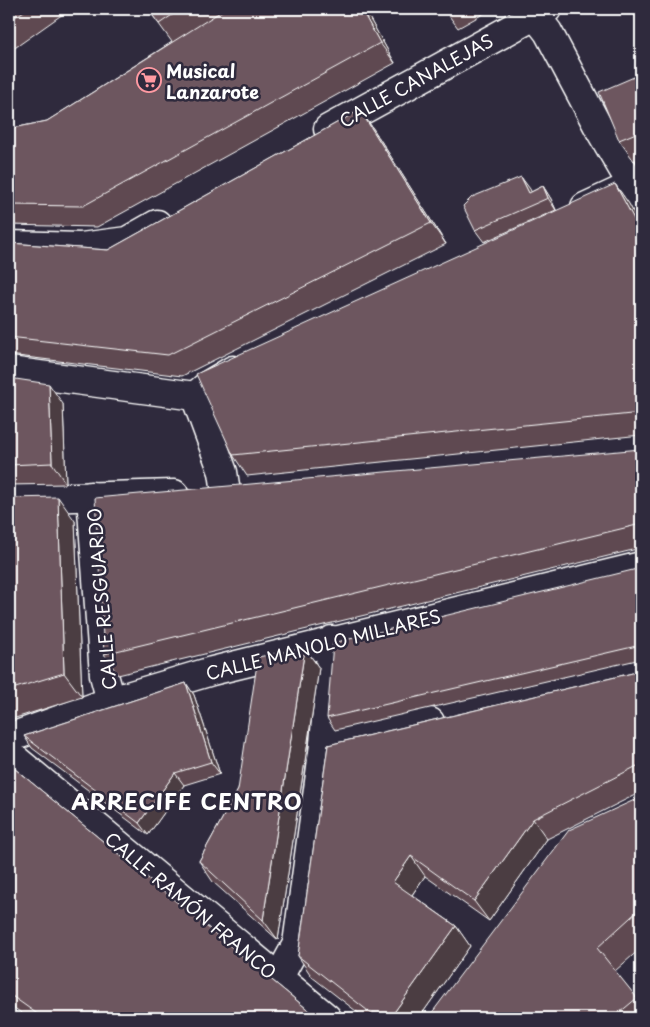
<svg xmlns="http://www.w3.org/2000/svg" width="650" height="1027" font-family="'Playpen Sans',sans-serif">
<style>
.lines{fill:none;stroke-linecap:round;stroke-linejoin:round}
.minor-casing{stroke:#fff;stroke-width:31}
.tertiary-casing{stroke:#fff;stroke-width:31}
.secondary-casing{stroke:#fff;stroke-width:31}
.minor{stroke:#2f2a3d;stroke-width:28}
.tertiary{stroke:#2f2a3d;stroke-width:28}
.secondary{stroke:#2f2a3d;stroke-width:28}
.wall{fill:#5e4a51;stroke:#fff}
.shaded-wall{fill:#4c3c42;stroke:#fff}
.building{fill:#6d565e;stroke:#fff}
.labels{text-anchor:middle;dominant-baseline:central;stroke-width:5;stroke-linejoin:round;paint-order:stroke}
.poi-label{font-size:18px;font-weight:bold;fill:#fff;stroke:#2f2a3d;text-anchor:start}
.street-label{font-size:18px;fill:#fff;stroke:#2f2a3d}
.district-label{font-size:22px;font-weight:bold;letter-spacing:1px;fill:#fff;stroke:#2f2a3d}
</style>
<rect width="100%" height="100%" fill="#2f2a3d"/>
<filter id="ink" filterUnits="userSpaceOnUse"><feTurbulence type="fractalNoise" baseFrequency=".02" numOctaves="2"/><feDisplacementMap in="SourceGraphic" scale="10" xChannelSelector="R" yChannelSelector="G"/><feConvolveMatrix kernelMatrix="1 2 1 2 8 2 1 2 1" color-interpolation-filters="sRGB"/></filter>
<g filter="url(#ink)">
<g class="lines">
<defs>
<g id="minor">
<path d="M530,9l18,23 53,100 40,68"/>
<path d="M585,207l56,-26"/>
<path d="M9,371l186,25"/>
<path d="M195,396l13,-11 25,-15"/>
<path d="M195,396l28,76 3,20"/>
<path d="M91,496l13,179 7,26"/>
<path d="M9,499l165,-5"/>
<path d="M324,745l106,-23"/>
<path d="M9,754l318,264"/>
<path d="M279,977l18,-33 27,-199 8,-105"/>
</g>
<g id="tertiary">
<path d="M328,129l219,-120"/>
<path d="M9,245l72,2 46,-6 30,-17"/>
</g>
<path id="secondary" d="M9,738l102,-37 101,-30 429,-105"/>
</defs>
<!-- minor casing -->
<use href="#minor" class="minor-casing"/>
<!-- tertiary casing -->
<use href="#tertiary" class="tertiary-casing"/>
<!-- secondary casing -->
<use href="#secondary" class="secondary-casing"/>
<!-- minor -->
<use href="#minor" class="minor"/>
<!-- tertiary -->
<use href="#tertiary" class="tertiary"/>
<!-- secondary -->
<use href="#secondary" class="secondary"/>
</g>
<!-- wall -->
<g class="wall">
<path d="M9,9h61l-61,43z"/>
<path d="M148,9h216l31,54 -298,164 -88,-2v-96l38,-8 125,-79z"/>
<path d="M444,9h48l-34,19z"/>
<path d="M641,74v83l-7,4 -15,-21z"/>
<path d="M360,110l14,20 72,114 -264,132 -173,-21v-112l99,7z"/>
<path d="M521,177l10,15 12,-6 8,13 5,11 -72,32 -9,-12z"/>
<path d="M615,184l14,20 12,23v208l-394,41 -14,-21z"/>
<path d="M9,378l54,26 3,80 -57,1z"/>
<path d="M641,449v99l-523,127 -14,-21z"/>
<path d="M9,498l66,23 7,176 -73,23z"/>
<path d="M641,568v91l-306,71 -8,-12z"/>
<path d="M305,648l14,20 -41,272 -65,-58 -14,-21 39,-71z"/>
<path d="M641,671v121l-94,47 -58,82 -64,-45 -13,19 44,31 14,20 -51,72h-54l-53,-41 -14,-21 30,-211z"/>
<path d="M186,683l8,12 26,79 -36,11 -36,50 -116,-87 -8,-12z"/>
<path d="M9,764l309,254h-290l-19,-14z"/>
<path d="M641,797v151l-26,23 26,33v14h-213z"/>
</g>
<!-- shaded-wall -->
<g class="shaded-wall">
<path d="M361,9h3l31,54 -15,-20z"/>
<path d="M360,110l14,20 72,114 -15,-21z"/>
<path d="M521,177l9,12 6,14 -7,-10z"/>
<path d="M615,184l14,20 12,23v5z"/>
<path d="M543,186l8,13 5,11 -8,-12z"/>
<path d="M49,384l14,20 3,80 -14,-21z"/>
<path d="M58,497l17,24 7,176 -18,-24z"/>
<path d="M305,648l14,20 -41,272 -15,-20z"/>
<path d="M186,683l8,12 26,79 -9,-12z"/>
<path d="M175,773l9,12 -36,50 -9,-12z"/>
<path d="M533,819l14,20 -58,82 -15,-20z"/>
<path d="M411,856l14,20 -18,26 -14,-20z"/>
<path d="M456,926l14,20 -51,72h-29z"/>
</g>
<!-- building -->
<g class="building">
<path d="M9,9h18l-18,12z"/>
<path d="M148,9h33l-22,15z"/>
<path d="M225,9h136l19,34 -297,163 -74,-1v-76l38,-8z"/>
<path d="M444,9h7l-5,3z"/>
<path d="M641,74v57l-22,9 -20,-48z"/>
<path d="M360,110l71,113 -263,132 -159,-18v-94l99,7z"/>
<path d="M521,177l8,16 14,-7 5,12 -73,32 -12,-24 9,-9z"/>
<path d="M615,184l26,48v181l-408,42 -37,-81z"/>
<path d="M9,378l40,6 3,79 -43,2z"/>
<path d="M641,449v75l-537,130 -9,-156z"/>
<path d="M58,497l6,176 -55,17v-192z"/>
<path d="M641,568v77l-314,73 6,-75z"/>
<path d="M305,648l-42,272 -64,-59 39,-71 20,-133z"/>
<path d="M641,671v93l-108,55 -59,82 -63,-45 -18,26 63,44 -66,92h-13l-79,-62 30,-211z"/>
<path d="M186,683l25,79 -36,11 -36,50 -115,-87z"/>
<path d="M9,764l309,254h-275l-34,-24z"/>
<path d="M641,797v111l-44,40 40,50 -24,20h-185l141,-188z"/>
</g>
</g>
<!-- icons -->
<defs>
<symbol id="supermarket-ring" viewBox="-11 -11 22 22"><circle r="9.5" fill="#2f2a3d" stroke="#ff9aa2" stroke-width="1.5"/><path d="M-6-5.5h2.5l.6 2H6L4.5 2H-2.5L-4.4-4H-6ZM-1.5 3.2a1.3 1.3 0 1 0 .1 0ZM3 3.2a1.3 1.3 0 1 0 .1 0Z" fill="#ff9aa2"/></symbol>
</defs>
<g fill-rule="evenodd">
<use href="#supermarket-ring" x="135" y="66" width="28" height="28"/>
</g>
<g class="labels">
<!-- poi labels -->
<g class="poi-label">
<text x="166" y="70">Musical<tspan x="166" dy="21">Lanzarote</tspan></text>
</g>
<!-- street labels -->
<g class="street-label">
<text transform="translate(416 80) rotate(-29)">CALLE CANALEJAS</text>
<text transform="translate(101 599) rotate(-95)">CALLE RESGUARDO</text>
<text transform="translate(323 644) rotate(-14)">CALLE MANOLO MILLARES</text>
<text transform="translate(191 905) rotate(40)">CALLE RAMÓN FRANCO</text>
</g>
<!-- district labels -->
<g class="district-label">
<text x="187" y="800">ARRECIFE CENTRO</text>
</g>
</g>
<!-- margin -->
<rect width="650" height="1027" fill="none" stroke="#2f2a3d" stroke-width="30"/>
<rect x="15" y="15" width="620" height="997" fill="none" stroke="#fff" stroke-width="2" filter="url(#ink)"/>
</svg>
